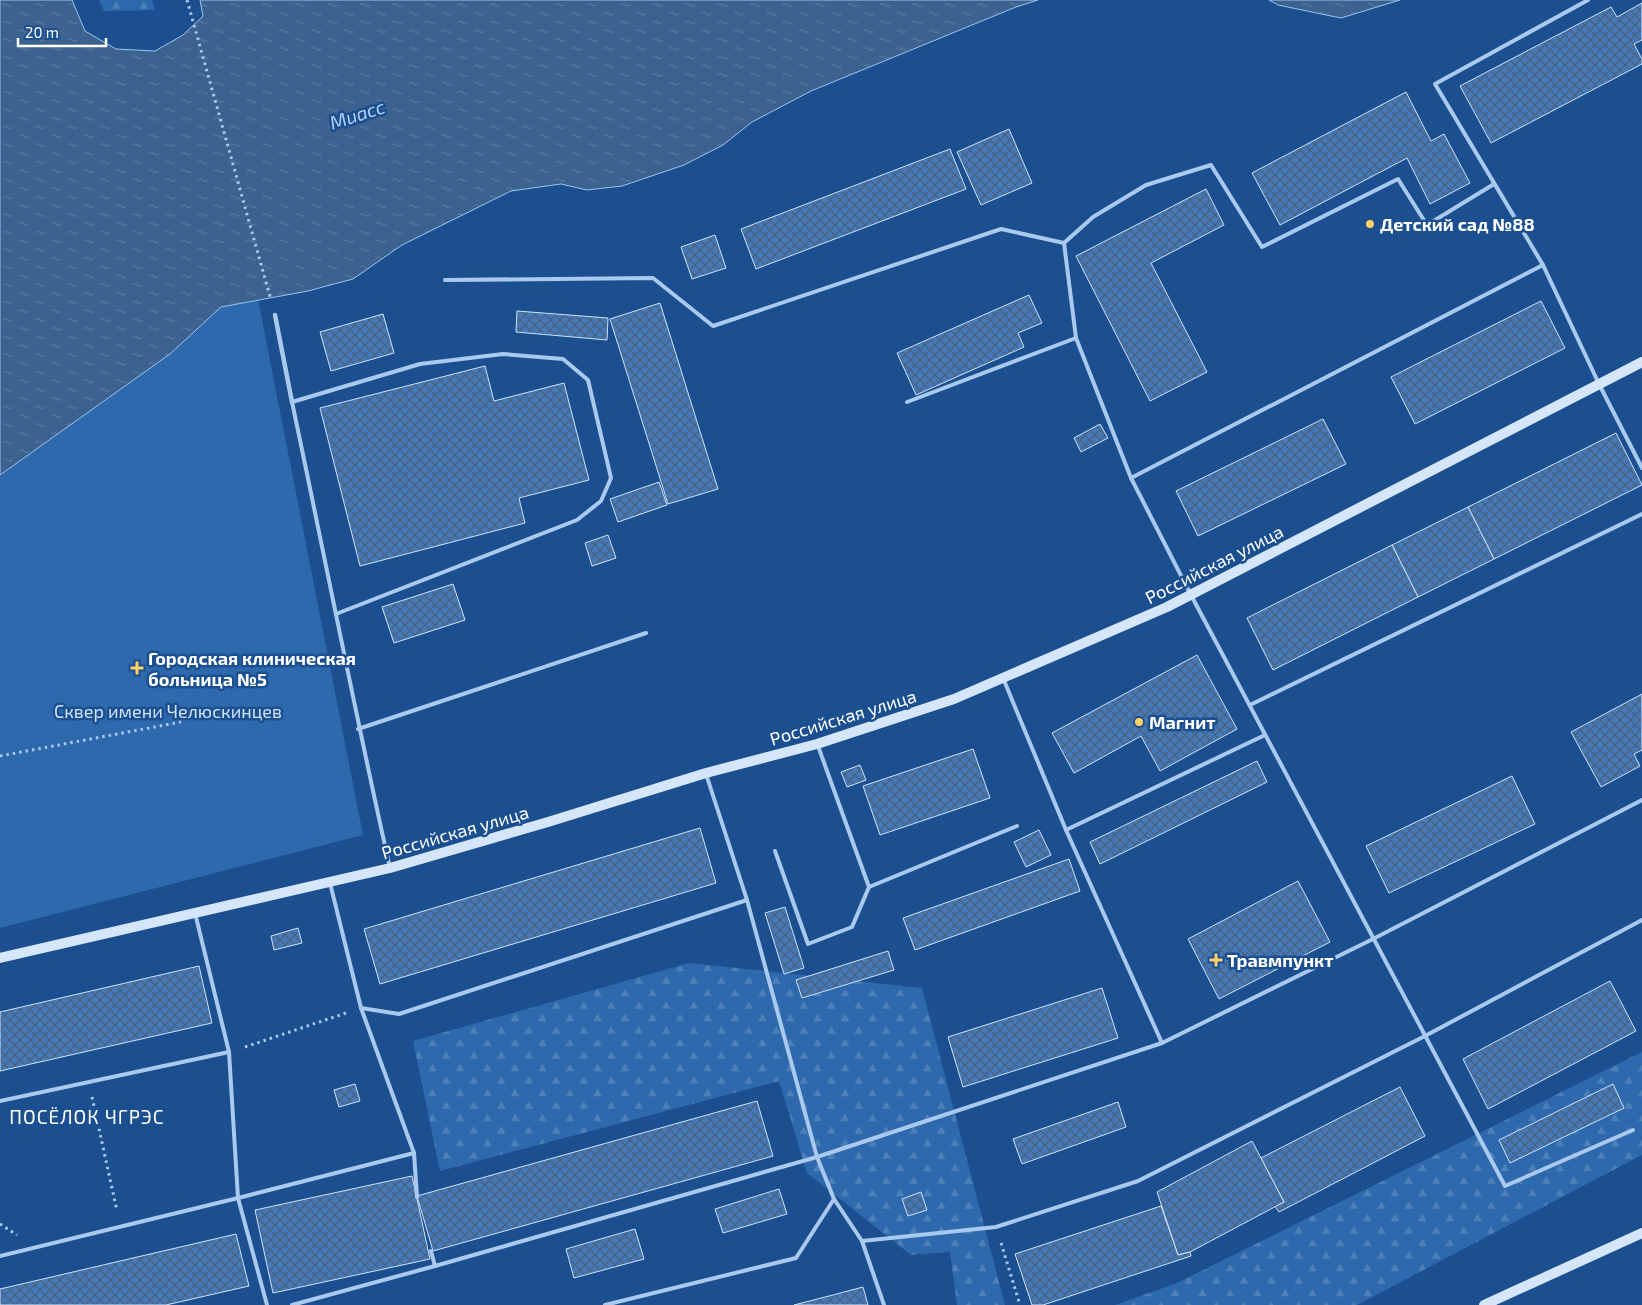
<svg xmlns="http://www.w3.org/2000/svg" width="1642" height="1305" font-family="'Exo 2',sans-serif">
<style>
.forest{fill:url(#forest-firs)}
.green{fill:#2e69ad}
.water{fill:url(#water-ripples);stroke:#9cc4f0}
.building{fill:url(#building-cross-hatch);stroke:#cfe3fa}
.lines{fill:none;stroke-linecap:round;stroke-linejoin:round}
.path{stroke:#a9c9ee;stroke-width:3;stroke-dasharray:2.5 4;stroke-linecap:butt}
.service{stroke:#a9c9ee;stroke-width:4}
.pedestrian{stroke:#a9c9ee;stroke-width:4.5}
.secondary{stroke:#d6e6fa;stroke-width:10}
.poi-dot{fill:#ffd166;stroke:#1b4f8f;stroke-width:2}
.labels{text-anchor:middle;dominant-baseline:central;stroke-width:5;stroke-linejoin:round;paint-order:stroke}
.poi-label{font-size:18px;font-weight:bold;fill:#fff;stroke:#1b4f8f;text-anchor:start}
.street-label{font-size:18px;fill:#fff;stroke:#1b4f8f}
.park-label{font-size:18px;fill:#cfe3fa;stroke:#1b4f8f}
.water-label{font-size:19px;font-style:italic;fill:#b5d3f5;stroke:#1b4f8f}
.neighbourhood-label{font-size:19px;letter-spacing:1px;fill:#fff;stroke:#1b4f8f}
</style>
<defs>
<pattern id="forest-firs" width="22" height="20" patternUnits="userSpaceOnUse" patternTransform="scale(1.25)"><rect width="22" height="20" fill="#2e69ad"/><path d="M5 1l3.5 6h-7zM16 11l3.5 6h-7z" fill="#4d80b9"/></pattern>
<pattern id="water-ripples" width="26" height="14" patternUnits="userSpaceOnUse" patternTransform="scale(1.25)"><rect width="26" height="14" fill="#3c6290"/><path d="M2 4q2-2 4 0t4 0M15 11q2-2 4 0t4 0" fill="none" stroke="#597aa1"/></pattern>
<pattern id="building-cross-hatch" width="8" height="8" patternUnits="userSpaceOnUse" patternTransform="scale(1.25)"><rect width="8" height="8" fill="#4478b7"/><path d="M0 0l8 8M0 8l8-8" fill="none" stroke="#486282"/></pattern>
</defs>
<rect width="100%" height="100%" fill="#1b4f8f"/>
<!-- forest -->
<g class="forest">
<path d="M99,0h53l3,10 -51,1z"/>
<path d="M689,963l233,25 83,317h-48l-7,-53 -39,3 -104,-82 -28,-92 -339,90 -27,-130z"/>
<path d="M1642,1052v103l-285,150h-242l62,-22z"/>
</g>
<!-- green -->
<path class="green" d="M258,299l105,536 -363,93v-453l170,-121 51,-47z"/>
<!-- water -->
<g class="water">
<path d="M0,0h72l13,31 31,18 39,2 28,-16 20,-19 -3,-16h838l-22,7 -205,84 -59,31 -29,23 -39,20 -62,21 -35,4 -26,-6 -50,7 -109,54 -49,34 -45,12 -87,16 -51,47 -170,121z"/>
<path d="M1269,0h131l-59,18 -63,-13z"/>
</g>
<!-- building -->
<g class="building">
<path d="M1642,3v37l-8,4 8,15v5l-151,79 -31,-57 151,-79 6,10z"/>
<path d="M1406,92l25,49 13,-7 26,49 -40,21 -23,-46 -127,67 -28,-52z"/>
<path d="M1009,129l23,54 -51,22 -24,-53z"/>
<path d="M950,149l16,40 -210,80 -15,-40z"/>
<path d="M1206,189l18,36 -73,38 56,109 -57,29 -74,-145z"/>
<path d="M715,235l11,33 -34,11 -11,-32z"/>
<path d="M1029,295l13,28 -24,10 6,14 -108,48 -19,-42z"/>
<path d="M1541,301l24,47 -150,76 -24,-47z"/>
<path d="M660,303l58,186 -50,15 -58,-185z"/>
<path d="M517,311l91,7 -1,22 -91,-8z"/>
<path d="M383,314l11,39 -63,18 -11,-39z"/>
<path d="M485,366l9,35 70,-18 25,97 -70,18 6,25 -165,43 -40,-158z"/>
<path d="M1323,419l23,45 -148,72 -22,-45z"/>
<path d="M1100,424l8,14 -27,14 -7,-14z"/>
<path d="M1616,433l26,52 -148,74 -26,-52z"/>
<path d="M659,482l8,23 -49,17 -8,-23z"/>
<path d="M1468,507l26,52 -76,38 -26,-52z"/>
<path d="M608,535l8,23 -24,8 -7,-23z"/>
<path d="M1392,545l26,52 -145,73 -26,-52z"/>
<path d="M453,584l12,36 -71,23 -12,-36z"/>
<path d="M1197,655l40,74 -77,42 -19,-35 -67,37 -22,-40z"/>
<path d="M1642,694v56l-8,4 6,12 -39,21 -30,-55z"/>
<path d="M973,749l17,49 -110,37 -17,-49z"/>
<path d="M1257,761l10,21 -167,82 -10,-22z"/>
<path d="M860,765l6,15 -19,7 -6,-15z"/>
<path d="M1512,776l23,48 -146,69 -23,-47z"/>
<path d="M700,828l16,55 -336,101 -16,-55z"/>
<path d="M1039,830l12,25 -25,12 -12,-25z"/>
<path d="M1069,859l11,32 -165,59 -12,-32z"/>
<path d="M1298,881l32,61 -111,57 -31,-60z"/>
<path d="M785,907l19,61 -20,6 -19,-61z"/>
<path d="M298,928l4,15 -28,7 -3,-14z"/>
<path d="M888,951l6,19 -92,28 -6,-18z"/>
<path d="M199,966l13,57 -212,48v-59z"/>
<path d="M1610,981l26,50 -148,78 -25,-50z"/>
<path d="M1102,988l16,50 -155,49 -15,-50z"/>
<path d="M355,1084l5,17 -21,6 -5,-17z"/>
<path d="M1613,1084l11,24 -114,55 -11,-23z"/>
<path d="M1400,1087l25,49 -146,76 -4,-6 9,-4 -23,-44z"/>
<path d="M757,1101l16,55 -340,95 -16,-55z"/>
<path d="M1118,1102l8,25 -104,37 -9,-25z"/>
<path d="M1252,1141l32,61 -94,50 -12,3 -21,-63z"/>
<path d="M412,1176l18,83 -157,34 -18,-83z"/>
<path d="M779,1189l8,25 -64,19 -8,-24z"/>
<path d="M921,1192l6,18 -19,6 -6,-17z"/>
<path d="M1161,1206l17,49 12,-3 1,4 -148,49h-11l-17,-51z"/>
<path d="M635,1229l9,30 -70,19 -8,-29z"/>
<path d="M236,1234l13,52 -83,19h-166v-16z"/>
<path d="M863,1287l5,18h-74l35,-9z"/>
</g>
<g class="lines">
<!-- path -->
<g class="path">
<path d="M187,0l84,300"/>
<path d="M0,756l181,-34"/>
<path d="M245,1047l101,-34"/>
<path d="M92,1097l25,114"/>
<path d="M0,1224l17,11"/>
<path d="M1001,1243l19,62"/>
</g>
<!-- service -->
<g class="service">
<path d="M1588,0l-153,84 108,181 56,119 43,84"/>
<path d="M1494,184l-67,41 -29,-46 -136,68 -51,-82 -65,20 -53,32 -29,26 12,95 55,140 60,117 314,591 128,-56"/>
<path d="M445,280l208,-2 60,48 288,-97 63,14"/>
<path d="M907,402l169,-64"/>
<path d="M1131,478l412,-213"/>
<path d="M336,614l241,-94 24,-19 10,-23 -23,-98 -25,-21 -60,-5 -83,10 -128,38c33,156 63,311 98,466"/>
<path d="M1003,678l63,152 96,213"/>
<path d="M1250,705l392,-191"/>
<path d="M358,729l288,-96"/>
<path d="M818,746l51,141 148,-61"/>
<path d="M706,774l41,126 70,257 17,42 28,42 22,64"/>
<path d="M1066,830l199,-95"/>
<path d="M775,851l33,93 44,-17 17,-40"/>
<path d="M195,913l34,139 9,146 29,107"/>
<path d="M361,1008l38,6 348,-114"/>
<path d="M0,1101l229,-49"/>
<path d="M414,1153l3,44"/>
<path d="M862,1241l134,-14 142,-46 287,-145 217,-116"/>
<path d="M431,1251l4,15"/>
<path d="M0,1256l238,-58 176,-45 -53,-145 -31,-125"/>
<path d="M292,1305l143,-39 382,-109 345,-114 211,-104 269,-139"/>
<path d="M605,1305l191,-47 38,-59"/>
</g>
<!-- pedestrian -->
<path class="pedestrian" d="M275,315l17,87"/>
<!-- secondary -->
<g class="secondary">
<path d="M0,958l390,-90 158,-46 158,-49 111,-29 137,-45 213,-92 475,-245"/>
<path d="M1484,1305l158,-72"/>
</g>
</g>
<!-- markers -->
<g class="poi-dot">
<circle cx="1370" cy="224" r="5"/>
<path d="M134.5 660.5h5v5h5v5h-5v5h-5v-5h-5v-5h5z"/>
<circle cx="1139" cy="722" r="5"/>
<path d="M1213.5 952.5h5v5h5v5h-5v5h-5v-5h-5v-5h5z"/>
</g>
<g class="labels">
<!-- poi labels -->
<g class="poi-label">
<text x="1380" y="224">Детский сад №88</text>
<text x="148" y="658">Городская клиническая<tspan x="148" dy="21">больница №5</tspan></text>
<text x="1149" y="722">Магнит</text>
<text x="1227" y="960">Травмпункт</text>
</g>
<!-- street labels -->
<g class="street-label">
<text transform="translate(1214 564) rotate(-27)">Российская улица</text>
<text transform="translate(843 717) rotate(-17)">Российская улица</text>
<text transform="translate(455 832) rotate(-16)">Российская улица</text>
</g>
<!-- park labels -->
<g class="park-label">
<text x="168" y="711">Сквер имени Челюскинцев</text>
</g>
<!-- water labels -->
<g class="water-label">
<text transform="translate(357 114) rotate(-18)">Миасс</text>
</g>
<!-- neighbourhood labels -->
<g class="neighbourhood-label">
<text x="87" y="1116">ПОСЁЛОК ЧГРЭС</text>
</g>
</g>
<!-- scale -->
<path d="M18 38v8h88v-8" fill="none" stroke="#ffffff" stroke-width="2.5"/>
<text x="25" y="38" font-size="15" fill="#ffffff" stroke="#1b4f8f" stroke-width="4" paint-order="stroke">20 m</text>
</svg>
